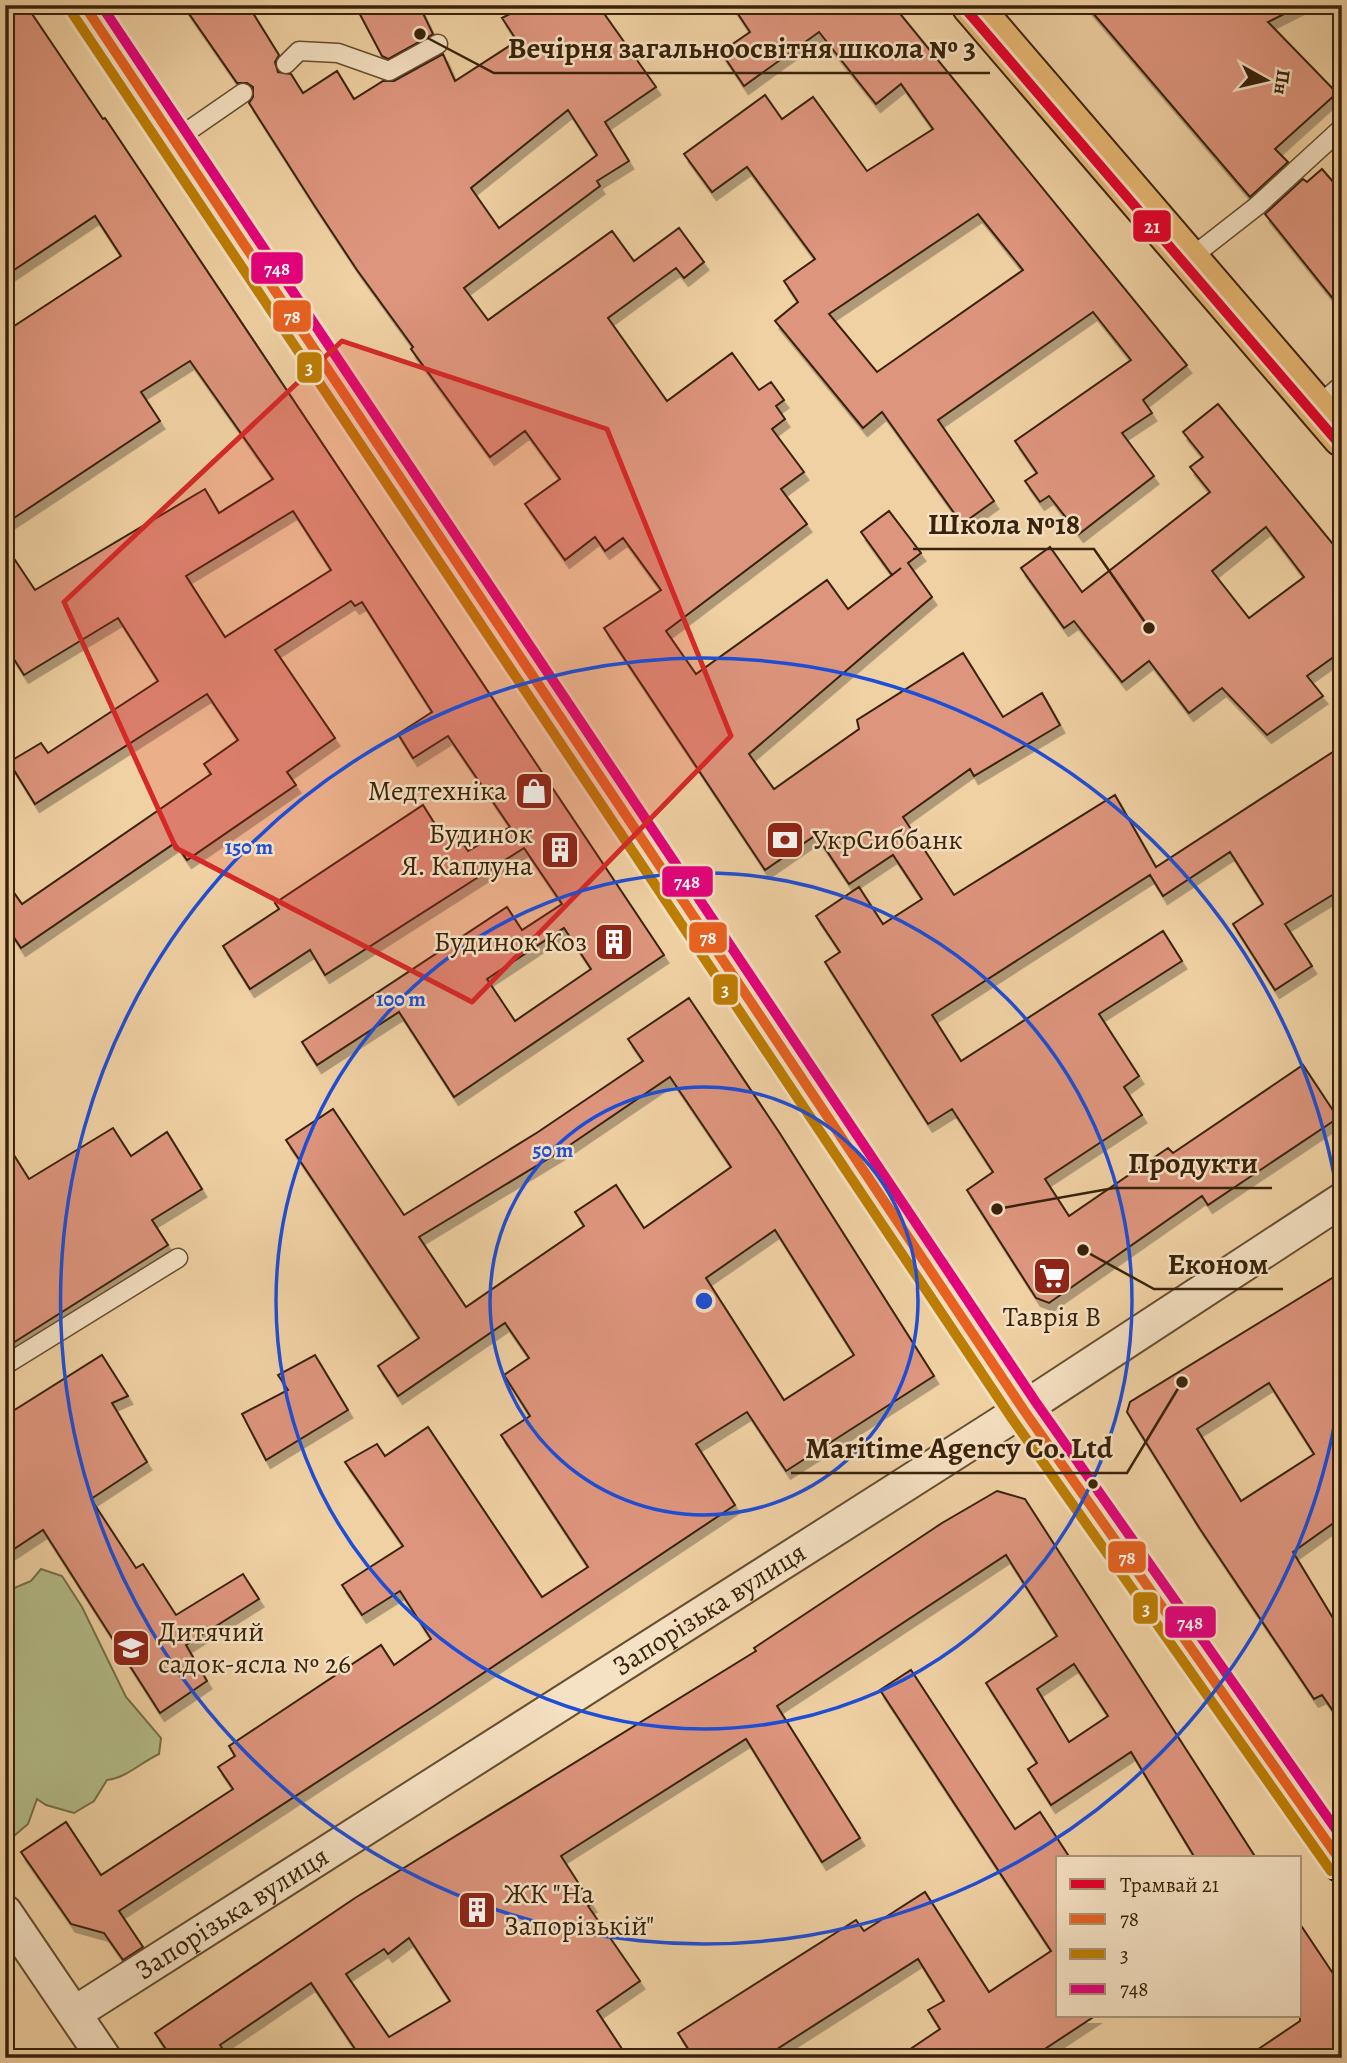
<svg xmlns="http://www.w3.org/2000/svg" width="1347" height="2063" font-family="Alegreya,serif">
<style>
.green{fill:#b4bd8a;stroke:#76704a;stroke-width:2}
.building{fill:#de957d;stroke:#38220a;stroke-width:2;fill-rule:evenodd;filter:url(#shadow)}
.lines{fill:none;stroke-linecap:round;stroke-linejoin:round}
.lane-casing{stroke:#664e30;stroke-width:21}
.street-casing{stroke:#664e30;stroke-width:37}
.secondary-casing{stroke:#38220a;stroke-width:42}
.primary-casing{stroke:#38220a;stroke-width:42}
.lane{stroke:#f5e1c3;stroke-width:18}
.street{stroke:#f5e1c3;stroke-width:33}
.secondary{stroke:#f5e1c3;stroke-width:38}
.primary{stroke:#e8b872;stroke-width:38}
.bus-1-casing{stroke:#f5e1c3;stroke-width:16}
.bus-2-casing{stroke:#f5e1c3;stroke-width:16}
.bus-3-casing{stroke:#f5e1c3;stroke-width:16}
.bus-1{stroke:#e96221;stroke-width:10}
.bus-2{stroke:#be7e03;stroke-width:10}
.bus-3{stroke:#e5007d;stroke-width:10}
.tram-1-casing{stroke:#f5e1c3;stroke-width:16}
.tram-1{stroke:#e4002b;stroke-width:10}
.marked{fill:#d62828;fill-opacity:0.2;stroke:#d62828;stroke-width:5;stroke-linejoin:round}
.ring{fill:none;stroke:#1d4ed8;stroke-width:3.5}
.bus-dot{fill:#38220a;stroke:#f5e1c3;stroke-width:2.5}
.labels{text-anchor:middle;dominant-baseline:central;stroke-width:5;stroke-linejoin:round;paint-order:stroke}
.poi-label{font-size:28px;fill:#38220a;stroke:#f5e1c3;text-anchor:end}
.street-label{font-size:28px;fill:#38220a;stroke:#f5e1c3}
.centre{fill:#1d4ed8;stroke:#f5e1c3;stroke-width:3.5}
.ring-label{font-size:21px;text-anchor:middle;font-weight:bold;fill:#1d4ed8;stroke:#f5e1c3;stroke-width:5;stroke-linejoin:round;paint-order:stroke}
.leader{fill:none;stroke:#38220a;stroke-width:2.5}
.callout-dot{fill:#38220a;stroke:#f5e1c3;stroke-width:2.5}
.callout-label{font-size:30px;text-anchor:middle;font-weight:bold;fill:#38220a;stroke:#f5e1c3;stroke-width:5;stroke-linejoin:round;paint-order:stroke}
.line-badge{stroke:#f5e1c3;stroke-width:2.5}
.badge-label{font-size:19px;text-anchor:middle;font-weight:bold;fill:#fff}
</style>
<defs>
<filter id="shadow"><feDropShadow dx="4.5" dy="8" stdDeviation="0" flood-color="#0004"/></filter>
</defs>
<rect width="100%" height="100%" fill="#f0d1a3"/>
<filter id="stains"><feTurbulence type="fractalNoise" baseFrequency=".00286" numOctaves="4"/><feColorMatrix values="0 0 0 0 .2 0 0 0 0 .09 0 0 0 0 .02 0 0 0 .5 -.17"/></filter>
<radialGradient id="worn" r=".72"><stop offset=".6" stop-color="#630" stop-opacity="0"/><stop offset="1" stop-color="#630" stop-opacity=".3"/></radialGradient>
<!-- green -->
<path class="green" d="M41,1569l21,7 20,31 44,90 35,41 -2,16c-19,9 -33,24 -52,26l-13,21 -20,12 -28,-8 -9,-6 -9,25 -13,11 -10,-6v-237l26,-11z"/>
<!-- building -->
<g class="building">
<path d="M5,5h21l77,114 2,-1 559,837 -210,142 -55,-85 -82,53 -15,-23 205,-135 15,23 40,-26 -38,-56 -199,127 -15,-25 -60,39 -27,-43 56,-37 -4,-6 148,-98 20,32 11,-7 14,21 42,-24 -62,-91 -35,22 -15,-24 34,-22 -70,-110 -7,4 -4,-5 -76,49 60,88 -48,34 9,13 -109,75 -12,-17 -154,105 -16,-24v-44l17,24 189,-130 -7,-10 34,-24 -31,-46 -172,110 -26,-42 32,-19 7,10 110,-72 -40,-63 -94,57 -19,-30v-100l30,45 170,-101 14,24 54,-34 -83,-118 -49,31 19,29 -155,103v-192l116,-76 -26,-40 -90,60zM293,511l38,59 -106,67 -39,-61zM564,928l27,41 -76,52 -28,-42z"/>
<path d="M183,5h65l31,50 -4,7 3,10 13,2 12,19 34,-22 17,28 29,-18h11l49,-27 12,27 62,-40 -15,-23 25,-13h71l58,82 -51,35 24,39 -32,20 3,5 -136,102 24,32 124,-89 22,30 45,-33 25,34 -20,16 -8,-10 -68,50 59,83 65,-48 27,37 12,-8 13,18 -8,6 9,13 -13,10 32,43 -23,17 26,35 -141,107 30,43 131,-94 21,29 53,-41 -9,7 -31,-43 28,-21 32,42 -13,10 24,34 -183,157 25,35 85,-60 -2,-9 106,-67 40,64 39,-24 18,32 -86,51 -4,-7 -67,48 51,78 161,-100 41,72 186,-121v143l-57,35 27,42 -37,24 -42,-66 30,-20 -33,-52 -67,44 -13,-21 -218,140 29,46 202,-130 19,30 -83,53 40,62 -15,11 18,28 -97,64 24,37 99,-68 5,5 130,-88 35,53 -130,87 -6,-9 -153,107 -13,-5 -69,-108 26,-18 -41,-63 -24,15 -103,-162 15,-10 -24,-36 43,-29 24,37 39,-25 -29,-44 -44,29 -33,-49 -51,35 -161,-242 57,-38 -38,-52 -18,13 -10,-14 -30,23 -40,-56 35,-25 -35,-48 -35,26 -79,-108 2,-2 -56,-77 -41,-62 -67,-105 4,-6v-10l-6,-4h-10zM568,110l29,45 -98,73 -28,-40z"/>
<path d="M355,5h64l14,29 -45,25 -6,-3z"/>
<path d="M732,5h161l294,360 -44,35 9,13 -30,20 32,43 -75,58 -30,-38 -9,6 -15,-21 12,-8 -22,-32 116,-81 -38,-48 -155,108 56,81 -32,23 -80,-112 -19,16 -88,-107 23,-19 -14,-21 31,-22 -68,-92 -35,25 -28,-38 81,-59 17,24 31,-22 54,74 66,-42 -32,-45 -25,20 -57,-72 -75,54 -23,-34 29,-20zM978,214l45,56 -146,102 -48,-58z"/>
<path d="M1086,5h53l6,7 13,-7h144l-34,17 69,71 -62,56 13,13 -38,35z"/>
<path d="M1322,169l20,23v118l-77,-96 38,-35 4,3z"/>
<path d="M1218,404l124,151v96l-35,25 16,20 -56,39 -45,-47 -33,25 -40,-52 -27,21 -48,-61 -10,7 -43,-60 29,-21 32,45 128,-100 -20,-25 13,-10 -20,-25zM1266,527l38,50 -55,41 -37,-47z"/>
<path d="M689,998l90,134 155,244 -148,95 -39,-59 -51,32 39,61 -301,201 -315,205 24,36 -20,13 -19,-27 -33,-9 -50,-72 45,-30 35,53 132,-86 -15,-22 17,-11 -6,-10 152,-101 13,20 37,-26 -31,-48 -38,24 -20,-30 61,-39 -58,-84 32,-18 8,12 43,-29 114,170 46,-30 -87,-132 29,-19 -26,-41 25,-17 -24,-35 -107,73 -20,-30 41,-28 -133,-198 47,-31 71,106 134,-83 105,-71 -15,-22zM670,1077l61,90 -87,61 -28,-43 -41,27 9,14 -118,81 -47,-70 142,-86zM775,1230l79,125 -70,45 -78,-122z"/>
<path d="M113,1128l18,28 36,-24 35,57 -50,31 16,25 -163,103v-207l24,38z"/>
<path d="M1342,1272v245l-49,35 49,81v91l-20,-29 -8,4 -114,-170 -73,-117 3,-10zM1269,1383l45,71 -73,47 -44,-72z"/>
<path d="M102,1355l26,41 -16,7 35,59 -56,37 45,69 7,-4 33,51 67,-41 16,25 -73,46 21,36 -47,32 -117,-183 -38,25v-139z"/>
<path d="M315,1355l33,55 -82,50 -24,-46 46,-24 -10,-15z"/>
<path d="M997,1491l28,8 231,359h-61l-64,-106 -80,53 -23,-36 9,-6 -51,-80 71,-47 -51,-81 -229,151 83,132 -38,24 -76,-123 -185,117 31,48 -4,2 52,75 -43,30 31,47h-273l4,-3 -48,-72 -91,62 9,13h-57l-17,-25 200,-135 401,-247 -2,-3 188,-125zM1074,1664l34,52 -39,26 -32,-53zM409,1938l41,63 -61,36 -43,-63 38,-25 4,5z"/>
<path d="M911,1670l104,159 25,-17 30,46h-12v158h37l-64,42h-134l43,-29 -12,-19 16,-9 -26,-42 -155,99h-69l-16,-25 178,-113 8,11 61,-39 64,100 62,-41 -171,-261z"/>
<path d="M1300,1924l42,63v71h-97l55,-37z"/>
</g>
<g class="lines">
<defs>
<g id="lane">
<path d="M286,64l13,-13 39,2 51,18 49,-27"/>
<path d="M175,140l68,-47"/>
<path d="M1189,259l68,-53 85,-78"/>
<path d="M1316,407l26,-22"/>
<path d="M5,1365l173,-107"/>
</g>
<g id="street">
<path d="M5,1912l99,146"/>
<path id="s1" d="M75,2013l925,-589 342,-224"/>
</g>
<path id="secondary" d="M84,5l939,1404 319,454"/>
<path id="primary" d="M971,5l371,432"/>
</defs>
<!-- lane casing -->
<use href="#lane" class="lane-casing"/>
<!-- street casing -->
<use href="#street" class="street-casing"/>
<!-- secondary casing -->
<use href="#secondary" class="secondary-casing"/>
<!-- primary casing -->
<use href="#primary" class="primary-casing"/>
<!-- lane -->
<use href="#lane" class="lane"/>
<!-- street -->
<use href="#street" class="street"/>
<!-- secondary -->
<use href="#secondary" class="secondary"/>
<!-- primary -->
<use href="#primary" class="primary"/>
<defs>
<path id="bus-1" d="M84,5l939,1404 319,454"/>
<path id="bus-2" d="M72,13l939,1404 320,454"/>
<path id="bus-3" d="M101,5l934,1396 307,437"/>
</defs>
<!-- bus-1 casing -->
<use href="#bus-1" class="bus-1-casing"/>
<!-- bus-2 casing -->
<use href="#bus-2" class="bus-2-casing"/>
<!-- bus-3 casing -->
<use href="#bus-3" class="bus-3-casing"/>
<!-- bus-1 -->
<use href="#bus-1" class="bus-1"/>
<!-- bus-2 -->
<use href="#bus-2" class="bus-2"/>
<!-- bus-3 -->
<use href="#bus-3" class="bus-3"/>
<defs>
<path id="tram-1" d="M962,5l380,442"/>
</defs>
<!-- tram-1 casing -->
<use href="#tram-1" class="tram-1-casing"/>
<!-- tram-1 -->
<use href="#tram-1" class="tram-1"/>
</g>
<!-- marked area -->
<path class="marked" d="M342,341l265,88 124,307 -259,266 -296,-154 -112,-246z"/>
<!-- distance rings -->
<g class="ring">
<circle cx="704" cy="1301" r="214"/>
<circle cx="704" cy="1301" r="428"/>
<path d="M1341 1385A643 643 0 1 1 1341 1217"/>
</g>
<!-- icons -->
<defs>
<symbol id="shop-square" viewBox="-11 -11 22 22"><rect x="-9" y="-9" width="18" height="18" rx="4" fill="#8f2418" stroke="#f5e1c3"/><path d="M-5-2.5h2.3a2.7 3.5 0 0 1 5.4 0H5L5.5 6h-11ZM-1.5-2.5h3a1.5 2.3 0 0 0-3 0Z" fill="#fff"/></symbol>
<symbol id="bank-square" viewBox="-11 -11 22 22"><rect x="-9" y="-9" width="18" height="18" rx="4" fill="#8f2418" stroke="#f5e1c3"/><path d="M-6-4H6V4H-6ZM0-2.3a2.3 2.3 0 1 0 0 4.6a2.3 2.3 0 1 0 0-4.6Z" fill="#fff"/></symbol>
<symbol id="building-square" viewBox="-11 -11 22 22"><rect x="-9" y="-9" width="18" height="18" rx="4" fill="#8f2418" stroke="#f5e1c3"/><path d="M-4-6H4V6H1V3H-1V6H-4ZM-2.5-4.3h1.7v1.8h-1.7ZM.8-4.3h1.7v1.8H.8ZM-2.5-1h1.7V.8h-1.7ZM.8-1h1.7V.8H.8Z" fill="#fff"/></symbol>
<symbol id="supermarket-square" viewBox="-11 -11 22 22"><rect x="-9" y="-9" width="18" height="18" rx="4" fill="#8f2418" stroke="#f5e1c3"/><path d="M-6-5.5h2.5l.6 2H6L4.5 2H-2.5L-4.4-4H-6ZM-1.5 3.2a1.3 1.3 0 1 0 .1 0ZM3 3.2a1.3 1.3 0 1 0 .1 0Z" fill="#fff"/></symbol>
<symbol id="school-square" viewBox="-11 -11 22 22"><rect x="-9" y="-9" width="18" height="18" rx="4" fill="#8f2418" stroke="#f5e1c3"/><path d="M0-5L7-2L0 1L-7-2ZM-4 1L0 2.5L4 1V4Q0 6-4 4Z" fill="#fff"/></symbol>
</defs>
<g fill-rule="evenodd">
<use href="#shop-square" x="512" y="769" width="44" height="44"/>
<use href="#bank-square" x="763" y="818" width="44" height="44"/>
<use href="#building-square" x="538" y="828" width="44" height="44"/>
<use href="#building-square" x="592" y="920" width="44" height="44"/>
<use href="#supermarket-square" x="1030" y="1254" width="44" height="44"/>
<use href="#school-square" x="109" y="1626" width="44" height="44"/>
<use href="#building-square" x="455" y="1888" width="44" height="44"/>
</g>
<!-- markers -->
<circle class="bus-dot" cx="1093" cy="1484" r="6"/>
<g class="labels">
<!-- poi labels -->
<g class="poi-label">
<text x="507" y="791">Медтехніка</text>
<text x="533" y="834">Будинок<tspan x="533" dy="32">Я. Каплуна</tspan></text>
<text x="812" y="840" text-anchor="start">УкрСиббанк</text>
<text x="587" y="942">Будинок Коз</text>
<text x="1052" y="1317" text-anchor="middle">Таврія В</text>
<text x="158" y="1632" text-anchor="start">Дитячий<tspan x="158" dy="32">садок-ясла № 26</tspan></text>
<text x="504" y="1894" text-anchor="start">ЖК "На<tspan x="504" dy="32">Запорізькій"</tspan></text>
</g>
<!-- street labels -->
<g class="street-label">
<text stroke="none"><textPath href="#s1" startOffset="752">Запорізька вулиця</textPath></text>
<text stroke="none"><textPath href="#s1" startOffset="186">Запорізька вулиця</textPath></text>
</g>
</g>
<circle cx="704" cy="1301" r="10" class="centre"/>
<g class="ring-label">
<text x="249" y="854">150 m</text>
<text x="401" y="1006">100 m</text>
<text x="553" y="1157">50 m</text>
</g>
<!-- callouts -->
<path class="leader" d="M420 34L494 73H990M1149 628L1094 549H913M997 1209L1114 1188H1272M1083 1250L1154 1289H1283M1182 1382L1127 1473H791"/>
<g class="callout-dot">
<circle cx="420" cy="34" r="7"/>
<circle cx="1149" cy="628" r="7"/>
<circle cx="997" cy="1209" r="7"/>
<circle cx="1083" cy="1250" r="7"/>
<circle cx="1182" cy="1382" r="7"/>
</g>
<g class="callout-label">
<text x="742" y="58">Вечірня загальноосвітня школа № 3</text>
<text x="1004" y="534">Школа №18</text>
<text x="1193" y="1173">Продукти</text>
<text x="1218" y="1274">Економ</text>
<text x="959" y="1458">Maritime Agency Co. Ltd</text>
</g>
<g class="line-badge">
<rect x="1132" y="209" width="40" height="34" rx="7" fill="#e4002b"/>
<rect x="250" y="251" width="54" height="34" rx="7" fill="#e5007d"/>
<rect x="272" y="299" width="40" height="34" rx="7" fill="#e96221"/>
<rect x="296" y="351" width="27" height="33" rx="7" fill="#be7e03"/>
<rect x="661" y="865" width="53" height="33" rx="7" fill="#e5007d"/>
<rect x="688" y="921" width="40" height="33" rx="7" fill="#e96221"/>
<rect x="712" y="973" width="27" height="33" rx="7" fill="#be7e03"/>
<rect x="1107" y="1540" width="40" height="34" rx="7" fill="#e96221"/>
<rect x="1132" y="1591" width="27" height="34" rx="7" fill="#be7e03"/>
<rect x="1164" y="1605" width="53" height="34" rx="7" fill="#e5007d"/>
</g>
<g class="badge-label">
<text x="1152" y="233">21</text>
<text x="277" y="275">748</text>
<text x="292" y="323">78</text>
<text x="309" y="374">3</text>
<text x="687" y="888">748</text>
<text x="708" y="944">78</text>
<text x="725" y="996">3</text>
<text x="1127" y="1564">78</text>
<text x="1146" y="1615">3</text>
<text x="1190" y="1629">748</text>
</g>
<!-- margin -->
<rect width="1347" height="2063" fill="none" stroke="#f0d1a3" stroke-width="28"/>
<rect x="7" y="7" width="1333" height="2049" fill="none" stroke="#38220a" stroke-width="3.5"/>
<rect x="14" y="14" width="1319" height="2035" fill="none" stroke="#38220a" stroke-width="2"/>
<!-- legend -->
<rect x="1056" y="1856" width="245" height="161" fill="#f5e1c3" stroke="#a99579" stroke-width="2"/>
<rect x="1070" y="1879" width="35" height="10" fill="#e4002b" stroke="#a99579" stroke-width="2"/>
<text x="1120" y="1892" font-size="21" fill="#38220a">Трамвай 21</text>
<rect x="1070" y="1914" width="35" height="10" fill="#e96221" stroke="#a99579" stroke-width="2"/>
<text x="1120" y="1926" font-size="21" fill="#38220a">78</text>
<rect x="1070" y="1949" width="35" height="10" fill="#be7e03" stroke="#a99579" stroke-width="2"/>
<text x="1120" y="1962" font-size="21" fill="#38220a">3</text>
<rect x="1070" y="1984" width="35" height="10" fill="#e5007d" stroke="#a99579" stroke-width="2"/>
<text x="1120" y="1996" font-size="21" fill="#38220a">748</text>
<!-- north arrow -->
<g transform="translate(1266 80) rotate(98)" stroke="#f5e1c3" stroke-width="5" paint-order="stroke">
<path d="M0-5L12 26L0 18L-12 26Z" fill="#38220a"/>
<text y="-10" font-size="19" font-weight="bold" text-anchor="middle" fill="#38220a">Пн</text>
</g>
<rect width="100%" height="100%" filter="url(#stains)"/>
<rect width="100%" height="100%" fill="url(#worn)"/>
</svg>
